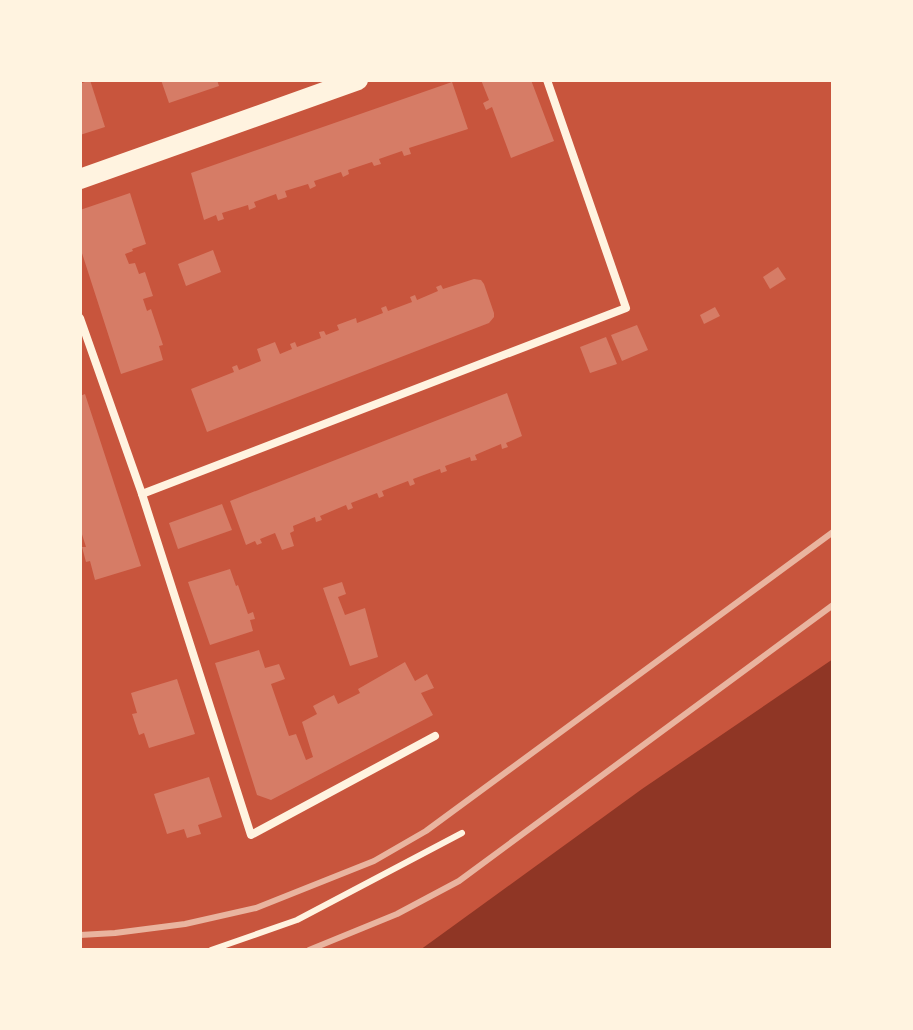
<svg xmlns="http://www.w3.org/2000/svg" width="913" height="1030" font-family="'DM Sans',sans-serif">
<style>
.water{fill:#8f3625}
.building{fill:#d67c66}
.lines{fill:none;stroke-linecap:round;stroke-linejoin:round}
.service{stroke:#fff3e0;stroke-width:6}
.minor{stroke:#fff3e0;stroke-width:8}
.primary{stroke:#fff3e0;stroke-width:20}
.rail{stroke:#e9b49f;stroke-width:6}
</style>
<rect width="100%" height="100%" fill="#c8553d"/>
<!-- water -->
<path class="water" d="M833,659v291h-413l222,-161z"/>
<!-- building -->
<g class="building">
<path d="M90,80l15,47 -25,8v-51z"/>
<path d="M161,80h56l2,6 -50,17z"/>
<path d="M481,80h50l23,61 -43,17 -19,-51 -6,3 -3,-7 6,-3z"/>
<path d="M452,82l16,47 -59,19 2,6 -7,2 -2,-5 -23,8 2,5 -7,2 -2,-4 -24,8 1,4 -6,3 -2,-5 -27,9 2,5 -6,3 -2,-5 -23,7 2,6 -9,3 -2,-6 -22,8 2,5 -7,3 -1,-5 -26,8 2,6 -6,2 -2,-6 -12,5 -13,-47z"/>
<path d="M130,193l16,51 -14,5 1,2 -8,3 4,10 6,-1 4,11 6,-2 8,24 -10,3 4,12 4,-2 12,36 -4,1 4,14 -42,14 -41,-127v-37z"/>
<path d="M213,250l8,22 -35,14 -8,-22z"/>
<path d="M778,267l8,12 -16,10 -7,-12z"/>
<path d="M474,279l7,1 3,4 10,29v4l-5,6 -282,109 -16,-43 43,-17 -2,-5 5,-2 2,5 22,-9 -4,-12 18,-7 5,12 12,-5 -2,-5 5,-2 2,5 24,-9 -2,-6 5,-1 2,4 13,-5 -2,-5 19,-7 1,5 26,-10 -2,-5 5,-2 2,5 24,-9 -2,-5 5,-2 2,5 21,-9 -2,-4 5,-2 2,4z"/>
<path d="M715,307l5,9 -16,8 -4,-9z"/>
<path d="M637,325l11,25 -26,11 -11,-26z"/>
<path d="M606,337l11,27 -27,9 -10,-26z"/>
<path d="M507,393l15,43 -16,7 2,4 -6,2 -1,-5 -26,11 2,5 -6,1 -1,-4 -25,9 2,5 -6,2 -1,-4 -27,10 2,5 -5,2 -2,-5 -26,10 2,5 -5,2 -2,-5 -26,10 2,5 -5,2 -2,-5 -26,11 2,4 -6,2 -1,-5 -22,9 1,5 -4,2 4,13 -12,4 -7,-17 -15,6 2,4 -5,2 -2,-4 -9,4 -16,-44z"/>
<path d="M85,394l56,172 -46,14 -5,-19 -4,1 -4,-15h4l-6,-19v-132z"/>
<path d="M222,504l10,26 -54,19 -9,-26z"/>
<path d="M230,569l6,17 2,-1 10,29 5,-2 2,7 -5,1 3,11 -43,14 -22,-63z"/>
<path d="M342,582l4,12 -8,3 7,18 20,-7 13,49 -28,9 -27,-78z"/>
<path d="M259,650l6,18 14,-4 6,15 -14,5 18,52 7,-2 10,26 7,-3 -11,-35 15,-8 -4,-8 21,-11 4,9 22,-11 -2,-4 47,-27 10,19 12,-7 7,14 -13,5 12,22 -162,85 -14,-5 -42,-132z"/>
<path d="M177,679l18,55 -46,14 -5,-15 -5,2 -7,-21 5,-1 -6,-20z"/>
<path d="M209,777l13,40 -24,8 3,9 -14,4 -3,-9 -17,5 -13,-40z"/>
</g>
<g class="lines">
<!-- service -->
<path class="service" d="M211,950l86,-30 165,-87"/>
<!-- minor -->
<g class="minor">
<path d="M80,318l62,176 109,341 184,-99"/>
<path d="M142,494l484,-186 -79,-228"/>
</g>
<!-- primary -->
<path class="primary" d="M80,179l278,-99"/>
<!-- rail -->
<g class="rail">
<path d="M80,935l35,-2 70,-9 71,-16 118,-47 52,-30 407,-299"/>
<path d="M309,950l88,-36 62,-33 374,-276"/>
</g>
</g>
<!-- border -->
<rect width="913" height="1030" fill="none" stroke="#fff3e0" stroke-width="164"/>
</svg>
